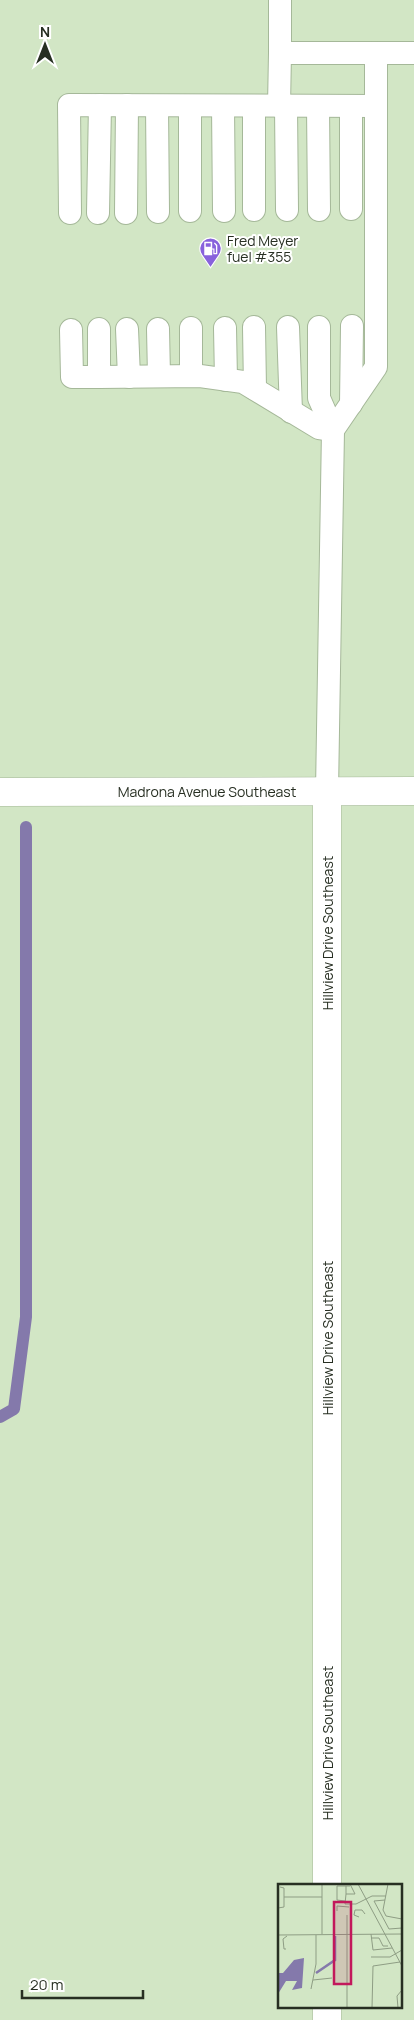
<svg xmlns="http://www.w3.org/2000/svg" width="414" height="2020" font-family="Manrope,sans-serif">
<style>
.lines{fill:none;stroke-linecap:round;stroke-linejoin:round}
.stream{stroke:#8479ab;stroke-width:12}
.service-casing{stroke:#a5b899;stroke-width:24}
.minor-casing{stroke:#a5b899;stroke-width:29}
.secondary-casing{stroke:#a5b899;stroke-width:29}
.service{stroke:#fff;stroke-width:22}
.minor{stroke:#fff;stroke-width:28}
.secondary{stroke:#fff;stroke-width:28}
.labels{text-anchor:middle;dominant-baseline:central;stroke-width:4;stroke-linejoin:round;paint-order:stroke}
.poi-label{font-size:14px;fill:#272f22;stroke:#fff;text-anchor:start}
.street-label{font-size:14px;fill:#272f22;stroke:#fff}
.inset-river{fill:none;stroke:#8479ab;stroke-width:2.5}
.inset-road{fill:none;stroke:#8e9d84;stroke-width:1}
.view{fill:#c2185b;fill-opacity:0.15;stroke:#c2185b;stroke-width:2.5}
.inset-edge{fill:none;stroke:#272f22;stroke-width:2.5}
</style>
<rect width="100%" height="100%" fill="#d2e6c5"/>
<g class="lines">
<!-- stream -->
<path class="stream" d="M0,1417l14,-8 12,-92v-490"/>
<defs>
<g id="service">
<path d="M280,0v53h134"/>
<path d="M157,106l1,106"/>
<path d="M190,106v105"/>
<path d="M223,106l1,105"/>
<path d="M254,106v104"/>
<path d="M279,106l1,-53"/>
<path d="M286,106l1,104"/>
<path d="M318,106l1,104"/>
<path d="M351,106v103"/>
<path d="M70,213l-1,-108 306,1"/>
<path d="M98,213l2,-108"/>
<path d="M126,213l1,-108"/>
<path d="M254,327l1,62"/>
<path d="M288,327l3,85"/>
<path d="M319,327v71l14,32 -6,361"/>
<path d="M191,328v48"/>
<path d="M225,328l1,52"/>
<path d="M99,329v48l101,-1 43,6 76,46 14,2"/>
<path d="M127,329l2,48"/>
<path d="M158,329l1,47"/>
<path d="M71,330l1,47h27"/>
<path d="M351,404l1,-78"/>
<path d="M333,430l43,-63v-314"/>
</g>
<g id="minor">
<path d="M327,1885v-1094"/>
<path d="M327,2020v-14"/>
</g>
<path id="secondary" d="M0,792l414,-1"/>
</defs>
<!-- service casing -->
<use href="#service" class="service-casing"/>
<!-- minor casing -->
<use href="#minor" class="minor-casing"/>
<!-- secondary casing -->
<use href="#secondary" class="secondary-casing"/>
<!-- service -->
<use href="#service" class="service"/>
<!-- minor -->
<use href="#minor" class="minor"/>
<!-- secondary -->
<use href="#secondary" class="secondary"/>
</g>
<!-- icons -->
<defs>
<symbol id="fuel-pin" viewBox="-11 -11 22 30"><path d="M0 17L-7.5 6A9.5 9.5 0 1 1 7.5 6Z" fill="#8862dc" stroke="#fff"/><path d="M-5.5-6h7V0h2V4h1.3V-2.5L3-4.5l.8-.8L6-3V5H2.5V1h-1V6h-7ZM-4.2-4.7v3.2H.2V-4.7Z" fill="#fff"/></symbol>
</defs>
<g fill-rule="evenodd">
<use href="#fuel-pin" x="198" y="236" width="25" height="34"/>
</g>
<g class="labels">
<!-- poi labels -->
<g class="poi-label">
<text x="227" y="240">Fred Meyer<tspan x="227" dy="16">fuel #355</tspan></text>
</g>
<!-- street labels -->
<g class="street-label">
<text x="207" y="791">Madrona Avenue Southeast</text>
<text transform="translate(327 933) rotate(-90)">Hillview Drive Southeast</text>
<text transform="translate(327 1338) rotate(-90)">Hillview Drive Southeast</text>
<text transform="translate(327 1743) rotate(-90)">Hillview Drive Southeast</text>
</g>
</g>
<!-- overview -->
<g transform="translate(278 1884)">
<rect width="124" height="124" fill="#d2e6c5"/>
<path d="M26,74l-2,30 -10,2 5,-9h-11l-8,13v-21h5l11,-13z" fill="#8479ab"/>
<path class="inset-river" d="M38,89l19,-13v-24"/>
<path class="inset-road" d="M44,0v50M80,0l44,82M110,0l-5,26 3,6 16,3M72,2h-4v8h9l-5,-10M68,10l-1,10h11l16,-8h14M6,13h38M107,16l-11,1 15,28 13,-1M67,17l-8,-1v-14h9M0,24l6,-1v-19l-4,-1M59,27v-5l12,1M69,31v93M81,33l-5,-2 1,-5h7l3,4M93,50l2,16 19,-2M0,51l124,-1M93,54h8l4,8h5M8,65h-2l-1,-10 4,-3M93,73h19l12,-7M35,96l19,-2M33,105l5,-25v-29M94,124l1,-42 27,-4M120,124l-1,-12 5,-6"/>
<path class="view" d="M56,18h17v82h-17z"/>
<rect width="124" height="124" class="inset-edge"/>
</g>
<!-- north arrow -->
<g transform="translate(45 45)" stroke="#ffffff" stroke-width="4" paint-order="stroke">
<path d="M0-4L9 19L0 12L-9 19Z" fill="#272f22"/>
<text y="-8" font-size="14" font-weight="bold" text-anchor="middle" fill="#272f22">N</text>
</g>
<!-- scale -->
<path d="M22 1990v8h121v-8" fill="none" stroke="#272f22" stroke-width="2.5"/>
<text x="30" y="1990" font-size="15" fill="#272f22" stroke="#ffffff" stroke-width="4" paint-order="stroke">20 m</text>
</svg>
